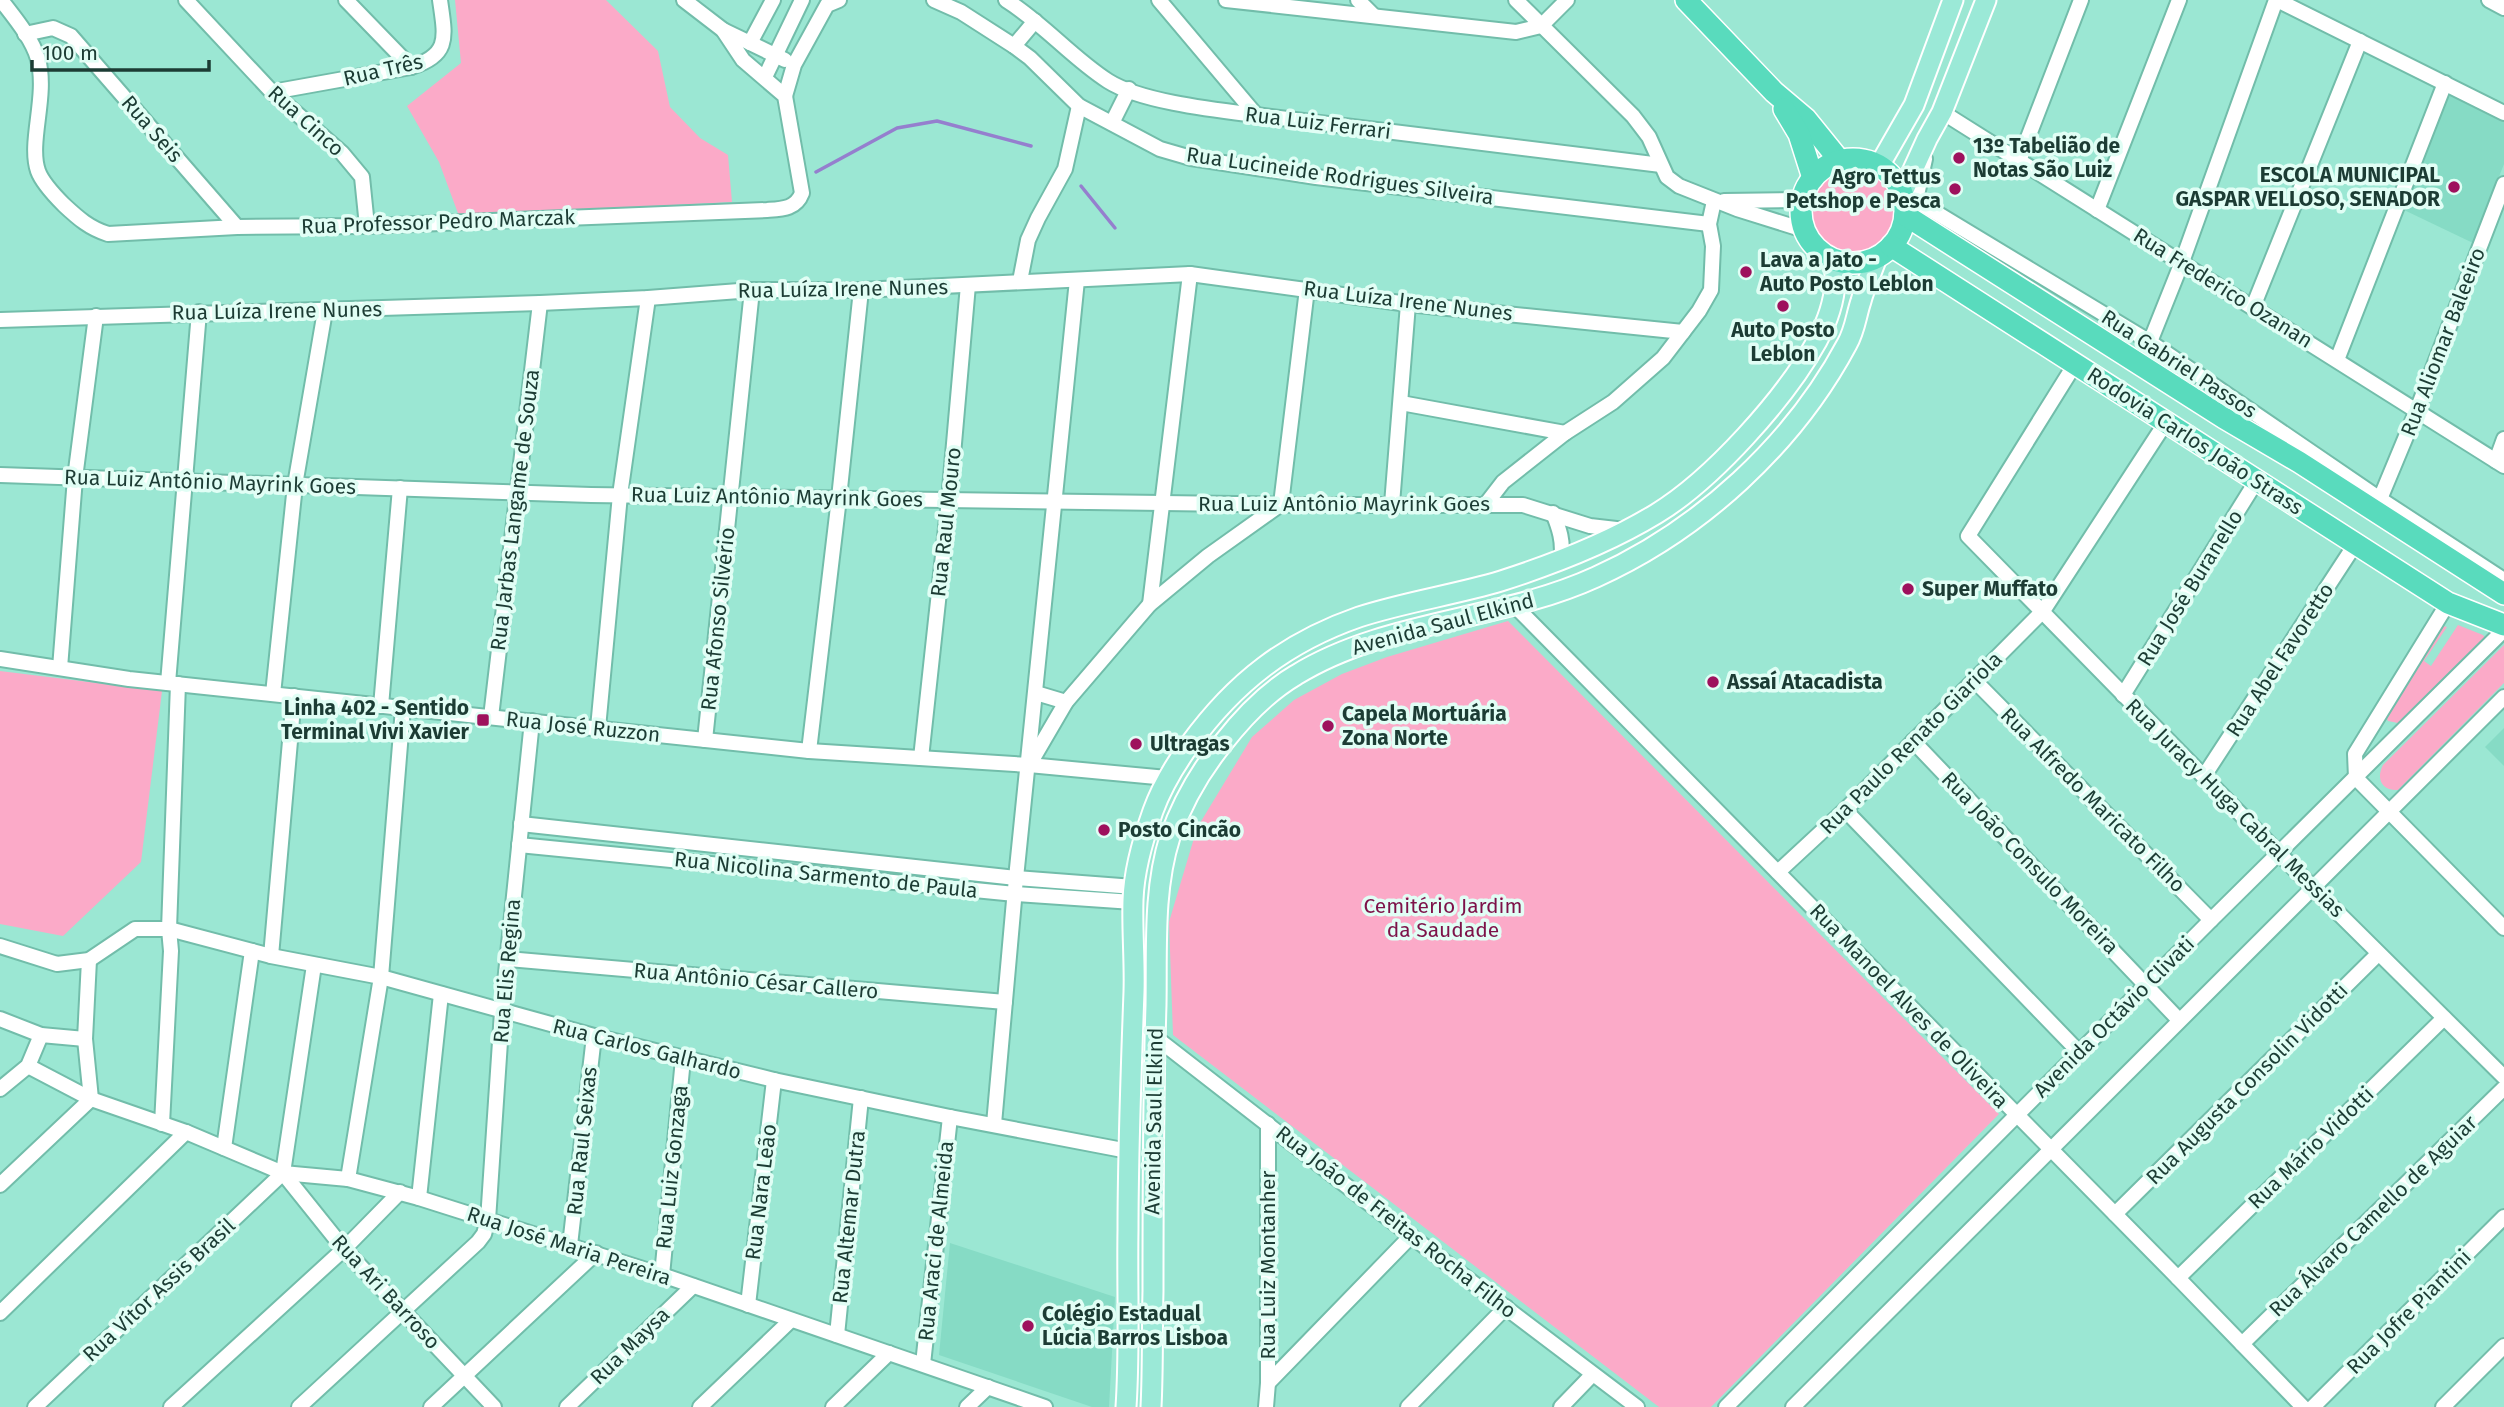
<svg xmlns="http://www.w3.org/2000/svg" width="2504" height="1407" font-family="'Fira Sans',sans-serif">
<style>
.built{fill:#86dbc5}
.green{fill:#fbaac8}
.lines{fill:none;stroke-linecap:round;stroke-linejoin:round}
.stream{stroke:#957fce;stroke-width:3.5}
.minor-casing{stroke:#72bdaa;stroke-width:18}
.major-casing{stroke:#fff;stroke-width:23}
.highway-casing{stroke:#fff;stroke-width:24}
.minor{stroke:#fff;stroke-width:14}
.major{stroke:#9be9d7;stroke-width:19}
.highway{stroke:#59dbbd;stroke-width:21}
.poi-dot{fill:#9e115d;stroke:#e1fef5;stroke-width:2.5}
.labels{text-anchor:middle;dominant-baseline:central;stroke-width:7;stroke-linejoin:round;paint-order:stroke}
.street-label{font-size:21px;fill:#1c3c34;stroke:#e1fef5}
.poi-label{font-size:21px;font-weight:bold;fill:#1c3c34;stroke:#e1fef5;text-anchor:start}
.park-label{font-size:21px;fill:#7d1249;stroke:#e1fef5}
</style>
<rect width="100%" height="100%" fill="#9be7d3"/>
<!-- built -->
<g class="built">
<path d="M2450,92l54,29v43l-31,79 -69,-33z"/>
<path d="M2504,728v38l-19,-19z"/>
<path d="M950,1243l165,54 -6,110h-17l-153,-52z"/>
</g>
<!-- green -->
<g class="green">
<path d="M455,0h151l52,51 12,56 30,31 28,17 4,47 -273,14 -20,-54 -32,-56 54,-43z"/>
<circle cx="1851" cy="211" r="44"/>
<path d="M1508,621l491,493 -288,293h-52l-486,-372 -4,-113 28,-94 55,-91 42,-37 48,-26 45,-17z"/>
<path d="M2458,625l25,10 2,3 -82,84 -5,1 -10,-2 -2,-5 57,-90 4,1 -23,34 7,5z"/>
<path d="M2504,645v38l-106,107c-17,1 -22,-12 -15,-25z"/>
<path d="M0,671l162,20 -21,171 -78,74 -63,-12z"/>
</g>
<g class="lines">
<!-- stream -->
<g class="stream">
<path d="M816,172l81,-44 40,-7 94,25"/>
<path d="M1081,186l34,42"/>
</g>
<defs>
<g id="minor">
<path d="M1,0c13,17 31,38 37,59 10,37 -10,83 0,112 4,11 18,26 26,34 14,13 25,23 44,29l129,-7 130,-1 400,-16c15,-1 29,-1 35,-17l-17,-97 -42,-36 -20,-30 -39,-30"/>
<path d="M186,0l86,92 70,61 20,24 5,49"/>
<path d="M346,0l65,67"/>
<path d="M934,0l27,12 53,34 16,12 49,48 81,43 31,9 125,19 393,47"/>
<path d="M1006,0c37,23 66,58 102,81 33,21 108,29 148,34l405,50"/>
<path d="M1159,0l97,115"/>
<path d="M1226,0l290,32 25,-6 26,-26"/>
<path d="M1358,0l16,16"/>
<path d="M1516,0l117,116 16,21 18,40 12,9 58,23 67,21"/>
<path d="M2277,0l227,113"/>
<path d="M2489,0l15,8"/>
<path d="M723,30l62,30"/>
<path d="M25,34l28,-6 18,8 166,191"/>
<path d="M750,43l23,-43"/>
<path d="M1014,46l21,-25"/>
<path d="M765,77l37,-77"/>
<path d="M272,92l139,-25c40,-12 34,-31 29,-67"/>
<path d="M785,96l9,-31 33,-60 12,-5"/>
<path d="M1942,112l562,354"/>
<path d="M1112,123l17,-34"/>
<path d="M1925,159l-8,36 8,11 225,136 230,157 124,81"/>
<path d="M2019,161l62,-161"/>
<path d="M1724,201l79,-1"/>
<path d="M2097,210l82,-210"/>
<path d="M1020,281l8,-41 10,-22 27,-49 14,-63"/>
<path d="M2253,307l107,-266"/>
<path d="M0,320l540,-17 108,-5 104,-8h109l329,-16 218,30 275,28"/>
<path d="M2150,342l32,-80 94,-262"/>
<path d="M2337,360l108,-277"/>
<path d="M2075,364l-107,172 345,352 191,189"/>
<path d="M1401,403l164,30"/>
<path d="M2496,461l8,-22"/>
<path d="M0,475l591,20 708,10h224l67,21 35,4"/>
<path d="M2380,499l37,-89 87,-226"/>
<path d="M1392,504l16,-200"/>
<path d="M1486,504l17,-22 62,-49 48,-31 50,-44 36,-47 12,-21 2,-44 -4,-22 5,-23"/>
<path d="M1553,513c6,15 11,29 8,46"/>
<path d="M2448,603l-93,151 1,24 148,150"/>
<path d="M1150,604l40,-330"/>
<path d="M1515,606l663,672 125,129"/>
<path d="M0,659l129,20 680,72 220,14 138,13"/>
<path d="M60,668l15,-190 21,-162"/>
<path d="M1975,681l236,239"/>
<path d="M168,683l31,-371"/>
<path d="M1036,693l30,9"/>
<path d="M273,694l22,-209 30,-174"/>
<path d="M2123,695l134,-215"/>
<path d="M381,706l19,-218"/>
<path d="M491,717l49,-414"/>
<path d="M598,728l22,-233 28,-197"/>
<path d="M705,740l47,-450"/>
<path d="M1913,741l266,279"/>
<path d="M809,751l30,-253 22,-208"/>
<path d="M921,758l28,-258 19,-215"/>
<path d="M1031,762l35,-60 84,-98 58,-48 73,-52 26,-215"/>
<path d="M2204,776l152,-233"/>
<path d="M1845,810l234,242"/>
<path d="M521,824l495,54 118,9"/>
<path d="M519,845l496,49 118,8"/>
<path d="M1778,872l67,-62 198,-199 123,-189"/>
<path d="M0,946l57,18 32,-4 46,-31h34l102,27 110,21 213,59 180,44 176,37 178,34"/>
<path d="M271,956l23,-260"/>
<path d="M507,959l498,43"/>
<path d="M89,960l-4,79 6,60"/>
<path d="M0,1019l41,16 44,4"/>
<path d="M1155,1037l256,199 226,171"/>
<path d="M28,1066l63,33 95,33 97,41 65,6 71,19 243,77 383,132"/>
<path d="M0,1089l28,-23 13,-31"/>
<path d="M162,1124l9,-173 -2,-22 9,-245"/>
<path d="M994,1124l22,-246 61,-598"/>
<path d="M224,1148l28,-197"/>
<path d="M283,1173l61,76 150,158"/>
<path d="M283,1173l31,-208"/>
<path d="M348,1179l33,-202 22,-269"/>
<path d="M0,1185l91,-86"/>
<path d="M419,1198l22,-204"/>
<path d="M2115,1214l263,-260"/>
<path d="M570,1245l24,-209"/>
<path d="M662,1275l21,-216"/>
<path d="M2178,1278l266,-260"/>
<path d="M748,1305l26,-225"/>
<path d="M0,1313l186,-181"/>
<path d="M837,1335l24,-237"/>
<path d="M2242,1344l262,-256"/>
<path d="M923,1364l27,-247"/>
<path d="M1268,1383l143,-147"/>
<path d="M35,1407l248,-234"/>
<path d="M171,1407l173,-158 56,-57"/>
<path d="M299,1407l179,-165 6,-8 4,-14 14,-208 30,-291"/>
<path d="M431,1407l165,-154"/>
<path d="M567,1407l126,-121"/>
<path d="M700,1407l91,-87"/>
<path d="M833,1407l56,-54"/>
<path d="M967,1407l21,-20"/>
<path d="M1266,1407l2,-24v-259"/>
<path d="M1408,1407l98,-100"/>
<path d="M1561,1407l31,-32"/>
<path d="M1726,1407l485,-487 293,-290"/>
<path d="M1793,1407l711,-710"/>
<path d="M2313,1407l191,-190"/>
<path d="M2443,1407l61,-61"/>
</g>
<g id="major">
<path d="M1879,166l35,-61 39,-105"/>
<path d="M1902,194l25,-55 15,-27 44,-112"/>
<path d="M1126,1407c4,-59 1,-118 2,-177 0,-79 3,-158 6,-238 1,-30 -2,-61 -1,-92 1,-30 10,-61 20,-89 9,-25 22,-46 37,-67 45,-62 97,-102 169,-127 46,-15 95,-22 142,-36 50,-16 109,-39 155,-67 56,-34 129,-115 161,-173 9,-17 17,-37 18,-58 1,-9 -2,-13 1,-22"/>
<path d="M1151,1407c2,-39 1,-77 2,-116 0,-95 0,-191 3,-286 1,-55 -3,-115 14,-168 12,-34 31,-67 53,-94 21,-27 44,-51 73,-68 89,-55 204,-54 300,-98 104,-47 197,-132 251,-233 8,-14 9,-28 14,-43 4,-15 11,-29 16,-44"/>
</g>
<g id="highway">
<path d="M1686,0l88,92 32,27 34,42"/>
<path d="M1784,109l15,25 14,44"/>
<circle cx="1853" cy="211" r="52"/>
<path d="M1905,215l319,203 75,44 205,132"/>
<path d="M1891,246l557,357 56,22"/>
</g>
</defs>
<!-- minor casing -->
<use href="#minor" class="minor-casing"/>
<!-- major casing -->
<use href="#major" class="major-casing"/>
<!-- highway casing -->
<use href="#highway" class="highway-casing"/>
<!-- minor -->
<use href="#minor" class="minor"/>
<!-- major -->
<use href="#major" class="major"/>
<!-- highway -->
<use href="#highway" class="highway"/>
</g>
<!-- markers -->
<g class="poi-dot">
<circle cx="1959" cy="158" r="7"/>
<circle cx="2454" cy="187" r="7"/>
<circle cx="1955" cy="189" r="7"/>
<circle cx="1746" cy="272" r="7"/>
<circle cx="1783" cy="306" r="7"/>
<circle cx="1908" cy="589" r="7"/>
<circle cx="1713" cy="682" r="7"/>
<rect x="476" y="713" width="14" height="14" rx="3.5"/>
<circle cx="1328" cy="726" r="7"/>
<circle cx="1136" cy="744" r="7"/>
<circle cx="1104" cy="830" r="7"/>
<circle cx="1028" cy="1326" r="7"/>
</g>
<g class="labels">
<!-- street labels -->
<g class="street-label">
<text transform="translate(383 70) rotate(-13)">Rua Três</text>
<text transform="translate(306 121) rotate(42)">Rua Cinco</text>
<text transform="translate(1318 123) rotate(7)">Rua Luiz Ferrari</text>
<text transform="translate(152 129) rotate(49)">Rua Seis</text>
<text transform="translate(1340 176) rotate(8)">Rua Lucineide Rodrigues Silveira</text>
<text transform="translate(438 222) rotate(-2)">Rua Professor Pedro Marczak</text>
<text transform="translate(2223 288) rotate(32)">Rua Frederico Ozanan</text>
<text transform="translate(843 289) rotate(-1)">Rua Luíza Irene Nunes</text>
<text transform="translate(1408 301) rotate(7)">Rua Luíza Irene Nunes</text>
<text transform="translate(277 311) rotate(-1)">Rua Luíza Irene Nunes</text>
<text transform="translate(2443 342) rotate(-69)">Rua Aliomar Baleeiro</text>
<text transform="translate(2179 364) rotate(33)">Rua Gabriel Passos</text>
<text transform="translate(2195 441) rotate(33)">Rodovia Carlos João Strass</text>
<text transform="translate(210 482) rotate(2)">Rua Luiz Antônio Mayrink Goes</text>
<text transform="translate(777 497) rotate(1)">Rua Luiz Antônio Mayrink Goes</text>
<text x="1344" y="504">Rua Luiz Antônio Mayrink Goes</text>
<text transform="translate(515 510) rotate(-83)">Rua Jarbas Langame de Souza</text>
<text transform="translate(946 522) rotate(-84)">Rua Raul Mouro</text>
<text transform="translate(2190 588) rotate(-58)">Rua José Buranello</text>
<text transform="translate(718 619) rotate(-84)">Rua Afonso Silvério</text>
<text transform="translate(1443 624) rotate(-15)">Avenida Saul Elkind</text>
<text transform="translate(2280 660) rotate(-57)">Rua Abel Favoretto</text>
<text transform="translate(583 727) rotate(6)">Rua José Ruzzon</text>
<text transform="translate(1911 743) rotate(-45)">Rua Paulo Renato Giariola</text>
<text transform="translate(2093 800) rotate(45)">Rua Alfredo Maricato Filho</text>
<text transform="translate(2235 808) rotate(45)">Rua Juracy Huga Cabral Messias</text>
<text transform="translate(2030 863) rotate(46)">Rua João Consulo Moreira</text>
<text transform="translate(826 875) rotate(6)">Rua Nicolina Sarmento de Paula</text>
<text transform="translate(507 971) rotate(-85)">Rua Elis Regina</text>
<text transform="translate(756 981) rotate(5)">Rua Antônio César Callero</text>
<text transform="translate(1909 1006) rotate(46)">Rua Manoel Alves de Oliveira</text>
<text transform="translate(2114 1017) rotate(-45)">Avenida Octávio Clivati</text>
<text transform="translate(647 1049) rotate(14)">Rua Carlos Galhardo</text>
<text transform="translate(2247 1084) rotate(-45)">Rua Augusta Consolin Vidotti</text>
<text transform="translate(1154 1121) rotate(-89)">Avenida Saul Elkind</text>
<text transform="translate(582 1141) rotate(-84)">Rua Raul Seixas</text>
<text transform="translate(2311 1148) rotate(-44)">Rua Mário Vidotti</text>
<text transform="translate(672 1167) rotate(-84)">Rua Luiz Gonzaga</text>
<text transform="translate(761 1192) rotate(-83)">Rua Nara Leão</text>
<text transform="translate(2373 1216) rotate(-44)">Rua Álvaro Camello de Aguiar</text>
<text transform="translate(849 1217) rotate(-84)">Rua Altemar Dutra</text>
<text transform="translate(1396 1222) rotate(38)">Rua João de Freitas Rocha Filho</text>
<text transform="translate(936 1241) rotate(-84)">Rua Araci de Almeida</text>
<text transform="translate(569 1246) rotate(18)">Rua José Maria Pereira</text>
<text transform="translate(1268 1265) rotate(-90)">Rua Luiz Montanher</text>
<text transform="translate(159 1290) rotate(-43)">Rua Vítor Assis Brasil</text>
<text transform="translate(386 1292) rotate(47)">Rua Ari Barroso</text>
<text transform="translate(2409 1312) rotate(-45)">Rua Jofre Piantini</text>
<text transform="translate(630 1346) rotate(-44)">Rua Maysa</text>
</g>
<!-- poi labels -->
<g class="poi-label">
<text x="1973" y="146">13º Tabelião de<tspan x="1973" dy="24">Notas São Luiz</tspan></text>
<text x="2440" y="175" text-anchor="end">ESCOLA MUNICIPAL<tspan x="2440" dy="24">GASPAR VELLOSO, SENADOR</tspan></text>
<text x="1941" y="177" text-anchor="end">Agro Tettus<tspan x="1941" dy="24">Petshop e Pesca</tspan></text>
<text x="1760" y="260">Lava a Jato -<tspan x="1760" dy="24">Auto Posto Leblon</tspan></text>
<text x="1783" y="330" text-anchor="middle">Auto Posto<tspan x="1783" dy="24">Leblon</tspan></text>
<text x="1922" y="589">Super Muffato</text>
<text x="1727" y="682">Assaí Atacadista</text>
<text x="469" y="708" text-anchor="end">Linha 402 - Sentido<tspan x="469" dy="24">Terminal Vivi Xavier</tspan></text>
<text x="1342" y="714">Capela Mortuária<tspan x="1342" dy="24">Zona Norte</tspan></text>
<text x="1150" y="744">Ultragas</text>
<text x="1118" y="830">Posto Cincão</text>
<text x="1042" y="1314">Colégio Estadual<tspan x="1042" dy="24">Lúcia Barros Lisboa</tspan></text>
</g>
<!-- park labels -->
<g class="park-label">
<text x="1443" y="906">Cemitério Jardim<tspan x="1443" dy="24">da Saudade</tspan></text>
</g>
</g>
<!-- scale -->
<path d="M32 60v10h177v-10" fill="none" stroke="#1c3c34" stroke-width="3.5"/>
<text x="42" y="60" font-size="21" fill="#1c3c34" stroke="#e1fef5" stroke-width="5" paint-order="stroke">100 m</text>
</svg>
